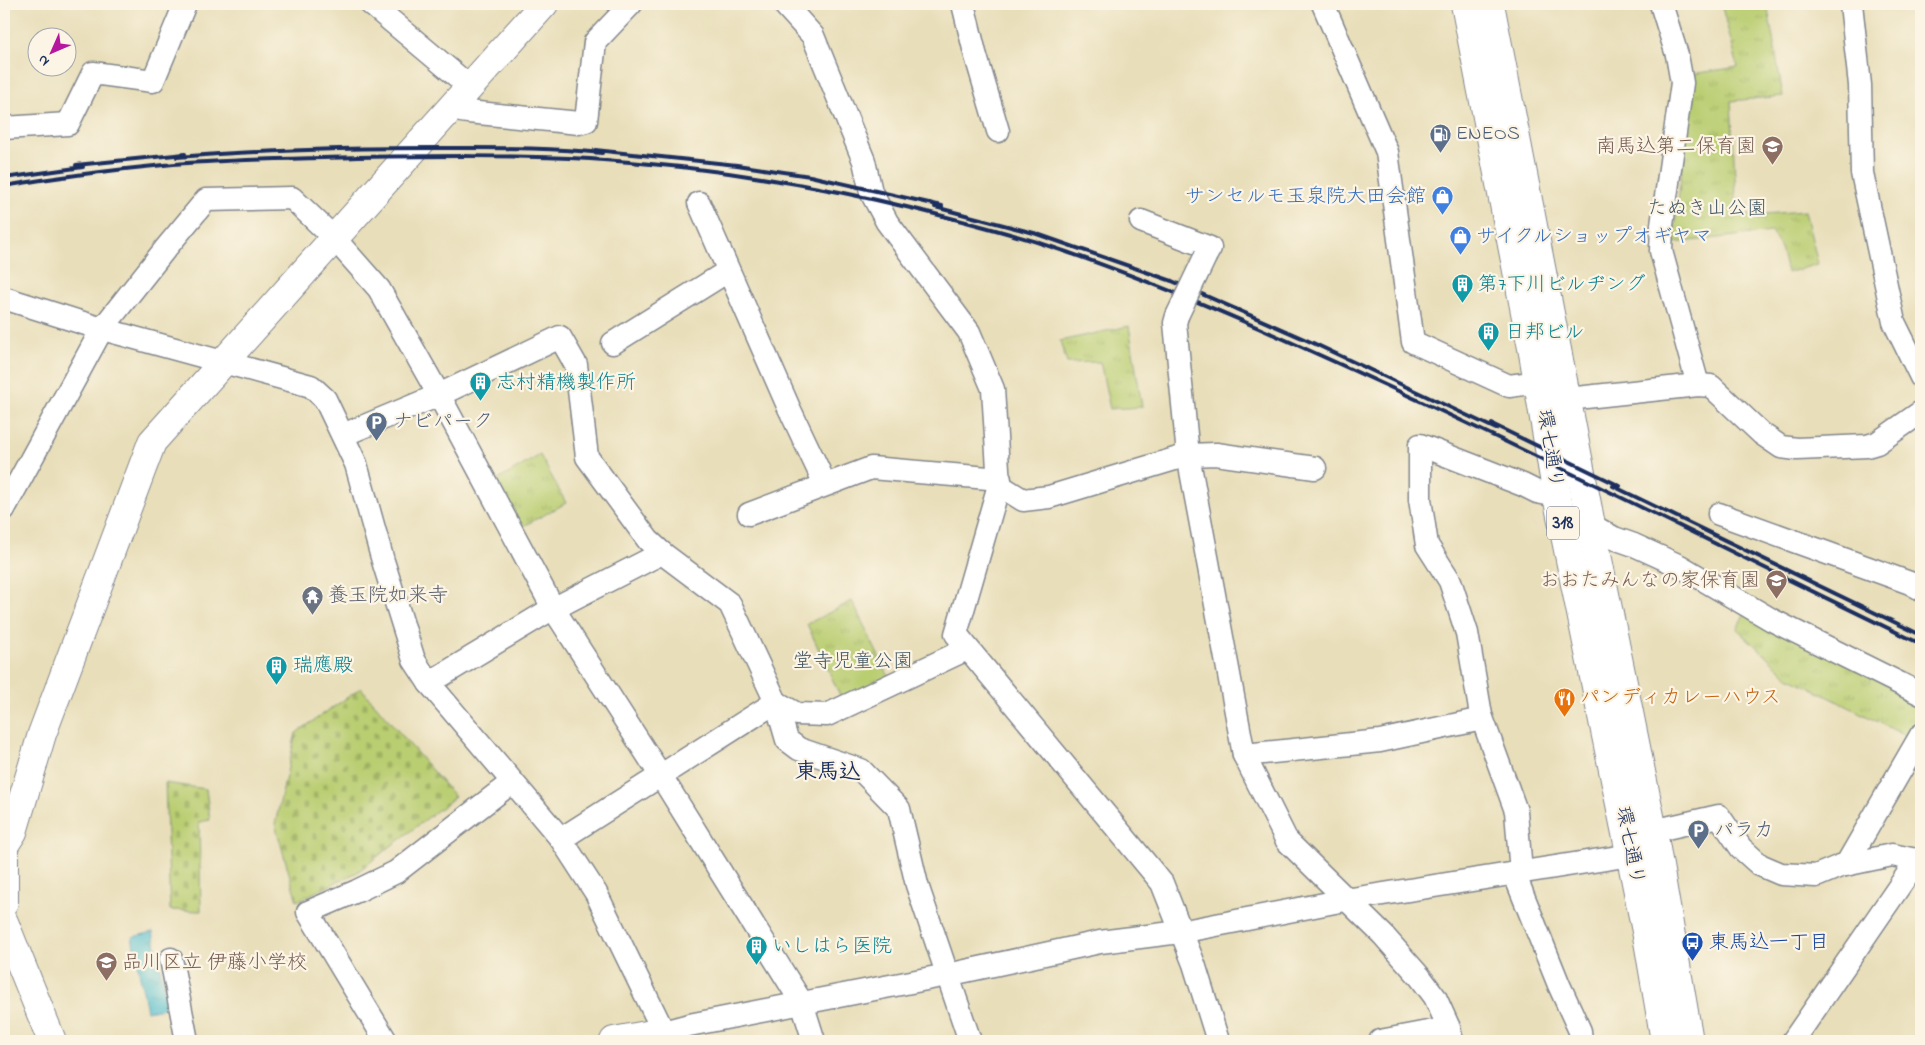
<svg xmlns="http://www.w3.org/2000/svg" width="1925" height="1045" font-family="'Indie Flower','Klee One',sans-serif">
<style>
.grass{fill:url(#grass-tufts);stroke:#6a7e68}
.cemetery{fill:url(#cemetery-stones);stroke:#6a7e68}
.water{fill:url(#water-ripples);stroke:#387796}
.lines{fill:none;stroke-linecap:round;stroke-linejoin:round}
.minor-casing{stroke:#82868c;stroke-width:25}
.tertiary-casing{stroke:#82868c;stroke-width:30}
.primary-casing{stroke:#82868c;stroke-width:30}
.minor{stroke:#fff;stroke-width:22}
.tertiary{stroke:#fff;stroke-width:28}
.primary{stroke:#fff;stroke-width:28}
.rail{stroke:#1b2f5e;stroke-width:4}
.minor-bridge-casing{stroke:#82868c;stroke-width:25;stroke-linecap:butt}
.minor-bridge{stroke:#fff;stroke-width:22}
.labels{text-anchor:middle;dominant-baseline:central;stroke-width:4.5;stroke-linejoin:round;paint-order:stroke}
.shield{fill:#fcf5e5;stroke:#5e6a86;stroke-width:1}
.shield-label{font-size:19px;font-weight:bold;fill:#1b2f5e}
.service-label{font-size:20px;fill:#4e5e75;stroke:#fcf5e5;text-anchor:start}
.education-label{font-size:20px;fill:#785e54;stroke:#fcf5e5;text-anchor:end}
.shop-label{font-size:20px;fill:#366cbe;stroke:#fcf5e5;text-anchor:end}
.park-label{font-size:20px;fill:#425663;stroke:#fcf5e5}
.culture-label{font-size:20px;fill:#0d838f;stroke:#fcf5e5;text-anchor:start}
.street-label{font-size:20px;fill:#1b2f5e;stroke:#fcf5e5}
.worship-label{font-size:20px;fill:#5b616d;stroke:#fcf5e5;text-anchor:start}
.food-label{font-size:20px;fill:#c56008;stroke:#fcf5e5;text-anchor:start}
.transit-label{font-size:20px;fill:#164399;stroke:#fcf5e5;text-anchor:start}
.quarter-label{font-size:22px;font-weight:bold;fill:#1b2f5e;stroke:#fcf5e5}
</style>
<defs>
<pattern id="grass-tufts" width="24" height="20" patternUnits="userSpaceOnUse" patternTransform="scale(1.25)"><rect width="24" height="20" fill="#b9cd71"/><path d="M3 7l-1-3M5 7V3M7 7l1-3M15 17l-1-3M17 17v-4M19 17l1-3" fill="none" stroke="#9eb064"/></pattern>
<pattern id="cemetery-stones" width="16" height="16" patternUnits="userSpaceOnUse" patternTransform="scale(1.25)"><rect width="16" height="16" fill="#b9cd71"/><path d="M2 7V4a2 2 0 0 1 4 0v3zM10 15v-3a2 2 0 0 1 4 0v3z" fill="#9eb064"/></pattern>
<pattern id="water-ripples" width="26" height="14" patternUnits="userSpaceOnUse" patternTransform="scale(1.25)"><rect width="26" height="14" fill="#54bfce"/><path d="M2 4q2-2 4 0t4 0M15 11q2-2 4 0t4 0" fill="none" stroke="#459caa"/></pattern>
</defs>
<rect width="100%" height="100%" fill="#fcf5e5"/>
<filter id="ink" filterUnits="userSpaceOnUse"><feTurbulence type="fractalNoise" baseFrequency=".02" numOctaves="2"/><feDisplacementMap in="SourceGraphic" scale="10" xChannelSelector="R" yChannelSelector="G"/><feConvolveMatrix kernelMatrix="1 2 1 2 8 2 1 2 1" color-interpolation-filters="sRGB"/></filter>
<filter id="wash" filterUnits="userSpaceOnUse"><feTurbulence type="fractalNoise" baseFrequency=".0096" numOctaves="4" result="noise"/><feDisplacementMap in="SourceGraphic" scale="20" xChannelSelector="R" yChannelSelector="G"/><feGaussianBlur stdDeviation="1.12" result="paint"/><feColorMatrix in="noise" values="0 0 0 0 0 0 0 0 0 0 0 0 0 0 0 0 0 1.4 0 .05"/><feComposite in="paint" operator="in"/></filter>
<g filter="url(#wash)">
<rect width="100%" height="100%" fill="#e8deb9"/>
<!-- grass -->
<g class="grass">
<path d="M1721,4h46l16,92 -52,5 6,115 68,-5 13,53 -31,9 -6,-25 -10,-16 -98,11 18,-152 1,-17 46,-7z"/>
<path d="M1129,326l13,81 -32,2 -10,-47 -33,1 -7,-22z"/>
<path d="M540,455l26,48 -46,25 -24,-47z"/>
<path d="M852,601l37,76 -47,23 -35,-76z"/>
<path d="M1745,612l176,90v11l-13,24 -119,-60 -52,-48z"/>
</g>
<!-- cemetery -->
<g class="cemetery">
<path d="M361,688l94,109 -99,76 -59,28 -22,-77 21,-91z"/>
<path d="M165,783l41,6 4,31 -11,2 2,89 -31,-1z"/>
</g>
<!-- water -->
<path class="water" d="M153,932l15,75 -21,4 -15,-74z"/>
</g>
<g filter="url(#ink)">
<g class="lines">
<defs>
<g id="minor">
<path d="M371,4l99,83"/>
<path d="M784,4l29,32 51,125 7,31 16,30 82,110 24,57 6,96 -43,149 206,249 32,81 24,77"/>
<path d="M963,4l12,49 23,78"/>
<path d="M1323,4l64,148 26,190 96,44 29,-4"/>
<path d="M1661,4l16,51 5,28 -20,142 -1,26 37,134"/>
<path d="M1851,4l9,81 2,88 32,149 27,55"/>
<path d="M455,104l6,7 7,1 111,11 7,-2 9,-79 36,-38"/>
<path d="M4,128l64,-4 25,-51 60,8 32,-77"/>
<path d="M699,203l90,205 36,76"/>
<path d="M1141,221l69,27 -4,7"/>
<path d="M4,298l98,31 209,57 14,13 31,65 27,97 31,99 15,23 132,156 35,54 72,148"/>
<path d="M1177,316l-2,7 13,132 56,300 43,86 96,94 37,42 15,20 14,31 3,13"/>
<path d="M613,343l115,-72"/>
<path d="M1567,399l131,-14 13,1 51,48 19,13 16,2 70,-3 10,-3 44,-31"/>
<path d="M343,435l96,-40 121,-58 16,28 11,92 61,83 14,13 68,51 46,98 11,38 12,9 62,21 38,39 18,76 53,156"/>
<path d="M999,485l24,15 26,-3 139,-42 28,-1 99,14"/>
<path d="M4,509l98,-180 64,-81 40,-48 86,-2 42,40 45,51 60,106 114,213 108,168 141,227 12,38"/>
<path d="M749,514l122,-46 129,11"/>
<path d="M1719,514l191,69 11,6"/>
<path d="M1591,525l23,13 20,7 46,21 92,54 149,74"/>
<path d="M429,683l116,-70 117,-60"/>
<path d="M1244,755l136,-14 102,-22"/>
<path d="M1653,831l66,-15 22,32 19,17 21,9 35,2 24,-10 52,-11 29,6"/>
<path d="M561,839l215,-137 21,12 30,1 140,-66"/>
<path d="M1846,865l75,-130"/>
<path d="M1514,873l45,112 21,46 1,10"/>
<path d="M1521,873l-5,-62 -35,-96 -14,-82 -17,-52 -23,-36 -7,-46v-54l103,40 14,7 20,4"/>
<path d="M171,959l16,82"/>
<path d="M663,1032l26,-7 258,-50 153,-33 80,-10 165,-32 286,-45"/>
<path d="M386,1041l-78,-129 49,-21 39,-19 115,-89"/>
<path d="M1380,1041l69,-13"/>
<path d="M1793,1041l125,-182"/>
</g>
<g id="tertiary">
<path d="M4,902v-56l9,-14 29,-98 110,-292 392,-438"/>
<path d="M4,922l48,119"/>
<path d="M614,1041l49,-9"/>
</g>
<g id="primary">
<path d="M1465,4l68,349 24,143 91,445 17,100"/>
<path d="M1490,4l101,521 62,306 36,210"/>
</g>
</defs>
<!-- minor casing -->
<use href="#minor" class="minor-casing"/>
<!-- tertiary casing -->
<use href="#tertiary" class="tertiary-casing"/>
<!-- primary casing -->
<use href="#primary" class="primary-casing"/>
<!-- minor -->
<use href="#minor" class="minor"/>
<!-- tertiary -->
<use href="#tertiary" class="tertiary"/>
<!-- primary -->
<use href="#primary" class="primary"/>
<!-- rail -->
<g class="rail">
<path d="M595,150l142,15 73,11 132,30"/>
<path d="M177,157c88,-7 175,-9 262,-9 54,0 109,-1 163,5"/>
<path d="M76,165l109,-11"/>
<path d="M4,178l79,-11"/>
<path d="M4,186c53,-9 107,-16 160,-21 64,-6 129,-6 193,-8 77,-1 155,-2 233,2 112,7 220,24 329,51 40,10 79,20 118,32 119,39 233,90 346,142 181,83 359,174 538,260"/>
<path d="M935,207l99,26 138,48 139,61 185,87"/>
<path d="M1492,424l128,62"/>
<path d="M1613,486l308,149"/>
</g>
<defs>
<path id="minor-bridge" d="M1177,316l29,-61"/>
</defs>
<!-- minor-bridge casing -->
<use href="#minor-bridge" class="minor-bridge-casing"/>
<!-- minor-bridge -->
<use href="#minor-bridge" class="minor-bridge"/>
</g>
</g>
<!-- icons -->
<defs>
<symbol id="fuel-pin" viewBox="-11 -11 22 30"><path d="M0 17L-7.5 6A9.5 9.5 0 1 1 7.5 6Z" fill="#5c6f8a" stroke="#fcf5e5"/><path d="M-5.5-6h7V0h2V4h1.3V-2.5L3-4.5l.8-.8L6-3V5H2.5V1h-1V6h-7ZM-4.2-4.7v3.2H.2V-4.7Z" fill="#fff"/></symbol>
<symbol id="school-pin" viewBox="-11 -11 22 30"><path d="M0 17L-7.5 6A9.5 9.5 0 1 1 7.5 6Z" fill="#8d6e63" stroke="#fcf5e5"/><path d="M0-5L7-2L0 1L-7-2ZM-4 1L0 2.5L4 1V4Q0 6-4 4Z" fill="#fff"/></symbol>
<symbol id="shop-pin" viewBox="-11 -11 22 30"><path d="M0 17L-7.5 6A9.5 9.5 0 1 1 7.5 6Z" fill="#3f7fe0" stroke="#fcf5e5"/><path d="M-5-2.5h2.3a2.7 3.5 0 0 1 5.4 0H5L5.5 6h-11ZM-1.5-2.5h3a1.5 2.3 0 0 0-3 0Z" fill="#fff"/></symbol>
<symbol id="building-pin" viewBox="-11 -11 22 30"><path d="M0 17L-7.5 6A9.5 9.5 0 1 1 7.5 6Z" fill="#0f9aa8" stroke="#fcf5e5"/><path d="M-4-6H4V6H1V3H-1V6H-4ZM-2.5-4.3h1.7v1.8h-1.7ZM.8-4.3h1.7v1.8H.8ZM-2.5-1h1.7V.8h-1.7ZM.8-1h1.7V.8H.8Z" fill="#fff"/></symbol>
<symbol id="parking-pin" viewBox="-11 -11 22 30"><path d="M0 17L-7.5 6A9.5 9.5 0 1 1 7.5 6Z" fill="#5c6f8a" stroke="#fcf5e5"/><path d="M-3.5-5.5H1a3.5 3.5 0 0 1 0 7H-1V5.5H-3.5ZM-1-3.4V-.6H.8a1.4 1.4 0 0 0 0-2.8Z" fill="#fff"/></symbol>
<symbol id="temple-pin" viewBox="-11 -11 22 30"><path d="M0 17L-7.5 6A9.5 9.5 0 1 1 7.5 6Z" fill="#6b7280" stroke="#fcf5e5"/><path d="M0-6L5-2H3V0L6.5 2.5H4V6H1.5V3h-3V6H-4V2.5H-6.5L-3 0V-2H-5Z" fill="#fff"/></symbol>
<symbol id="restaurant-pin" viewBox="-11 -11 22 30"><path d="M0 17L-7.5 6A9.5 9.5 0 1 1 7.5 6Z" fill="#e8710a" stroke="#fcf5e5"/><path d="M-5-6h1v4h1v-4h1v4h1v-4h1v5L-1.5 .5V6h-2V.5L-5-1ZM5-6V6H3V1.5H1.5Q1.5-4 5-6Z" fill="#fff"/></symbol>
<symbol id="bus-pin" viewBox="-11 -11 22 30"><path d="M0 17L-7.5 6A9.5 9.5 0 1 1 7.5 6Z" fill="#1a4fb4" stroke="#fcf5e5"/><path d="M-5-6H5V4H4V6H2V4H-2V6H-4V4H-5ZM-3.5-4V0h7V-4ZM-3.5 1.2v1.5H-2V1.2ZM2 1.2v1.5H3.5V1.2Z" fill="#fff"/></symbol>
</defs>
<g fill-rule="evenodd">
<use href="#fuel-pin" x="1428" y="122" width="25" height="34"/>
<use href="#school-pin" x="1760" y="134" width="25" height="34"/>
<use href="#shop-pin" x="1430" y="184" width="25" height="34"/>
<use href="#shop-pin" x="1448" y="224" width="25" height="34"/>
<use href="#building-pin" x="1450" y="272" width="25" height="34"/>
<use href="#building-pin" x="1476" y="320" width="25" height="34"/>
<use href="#building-pin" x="468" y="370" width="25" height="34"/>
<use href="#parking-pin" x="364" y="410" width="25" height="34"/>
<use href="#school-pin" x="1764" y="568" width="25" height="34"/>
<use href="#temple-pin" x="300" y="584" width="25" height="34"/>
<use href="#building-pin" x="264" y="654" width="25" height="34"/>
<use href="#restaurant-pin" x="1552" y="686" width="25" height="34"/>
<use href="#parking-pin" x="1686" y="818" width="25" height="34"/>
<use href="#bus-pin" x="1680" y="930" width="25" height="34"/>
<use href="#building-pin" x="744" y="934" width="25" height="34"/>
<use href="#school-pin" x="94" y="950" width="25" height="34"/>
</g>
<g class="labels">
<!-- shield labels -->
<rect class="shield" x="1547" y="506.5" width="32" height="33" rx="4"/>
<g class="shield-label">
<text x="1563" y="523">318</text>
</g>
<!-- service labels -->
<g class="service-label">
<text x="1456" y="134">ENEOS</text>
<text x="393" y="422">ナビパーク</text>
<text x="1714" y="831">パラカ</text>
</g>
<!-- education labels -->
<g class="education-label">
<text x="1756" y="147">南馬込第二保育園</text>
<text x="1760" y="581">おおたみんなの家保育園</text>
<text x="122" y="963" text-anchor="start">品川区立 伊藤小学校</text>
</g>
<!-- shop labels -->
<g class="shop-label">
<text x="1426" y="197">サンセルモ玉泉院大田会館</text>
<text x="1476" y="237" text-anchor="start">サイクルショップオギヤマ</text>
</g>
<!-- park labels -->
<g class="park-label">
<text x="1707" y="209">たぬき山公園</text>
<text x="853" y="662">堂寺児童公園</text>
</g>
<!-- culture labels -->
<g class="culture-label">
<text x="1478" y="285">第7下川ビルヂング</text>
<text x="1505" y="333">日邦ビル</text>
<text x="496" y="383">志村精機製作所</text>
<text x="293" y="666">瑞應殿</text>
<text x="772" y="947">いしはら医院</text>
</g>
<!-- street labels -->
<g class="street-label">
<text transform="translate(1549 449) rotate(81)">環七通り</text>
<text transform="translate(1629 846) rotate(79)">環七通り</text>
</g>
<!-- worship labels -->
<g class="worship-label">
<text x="328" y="596">養玉院如来寺</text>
</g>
<!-- food labels -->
<g class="food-label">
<text x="1580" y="698">パンディカレーハウス</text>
</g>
<!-- transit labels -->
<g class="transit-label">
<text x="1709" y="943">東馬込一丁目</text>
</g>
<!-- quarter labels -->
<g class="quarter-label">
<text x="828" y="773">東馬込</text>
</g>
</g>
<!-- margin -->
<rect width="1925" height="1045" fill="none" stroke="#fcf5e5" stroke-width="20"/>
<!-- north arrow -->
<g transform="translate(52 52) rotate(225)"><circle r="24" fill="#fcf5e5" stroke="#a2a6af"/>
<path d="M0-4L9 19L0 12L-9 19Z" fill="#b5179e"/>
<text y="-8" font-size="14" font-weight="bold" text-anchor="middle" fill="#1b2f5e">N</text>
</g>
</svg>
